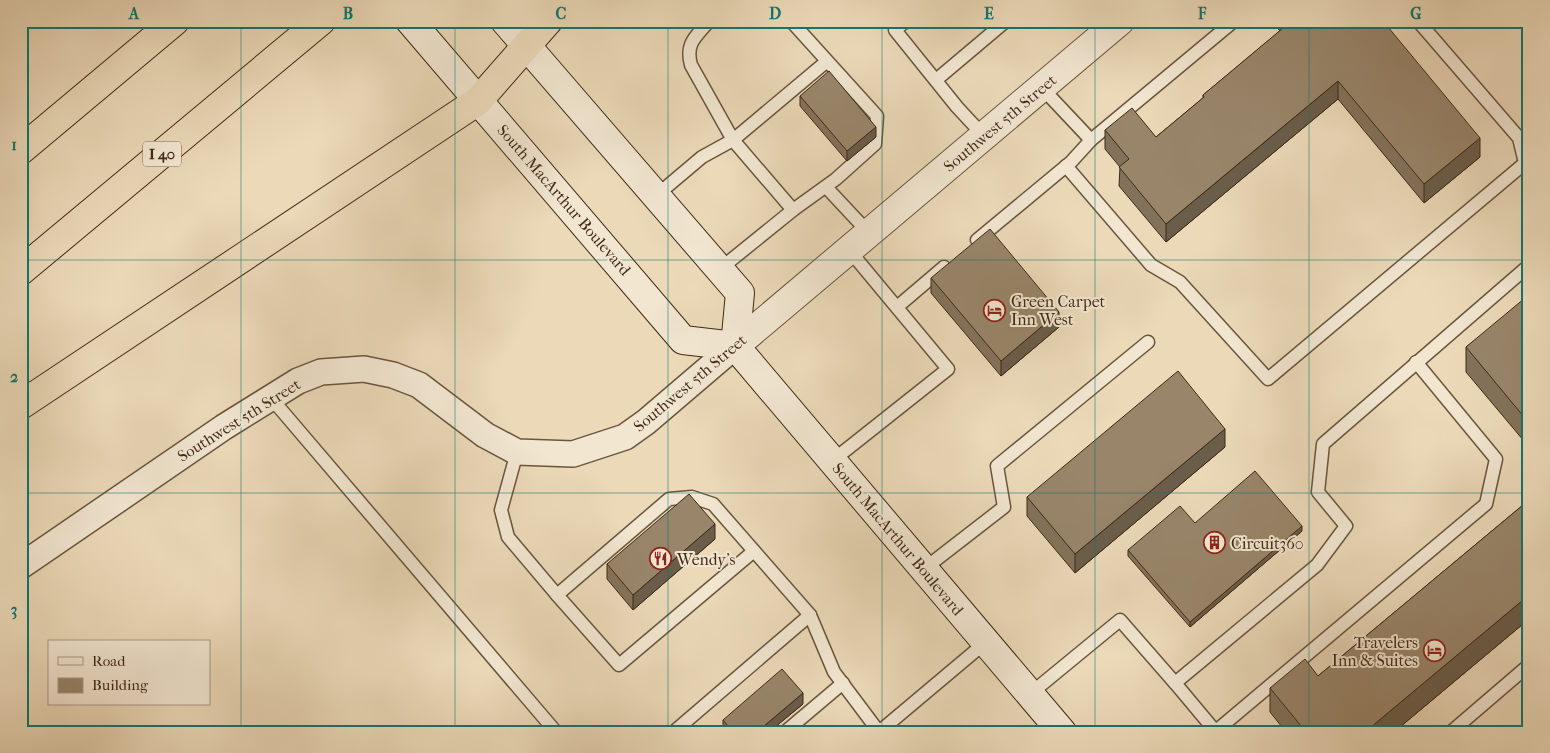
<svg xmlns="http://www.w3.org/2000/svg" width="1550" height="753" font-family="'IM FELL French Canon',serif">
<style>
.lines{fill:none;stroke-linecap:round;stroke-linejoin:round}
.service-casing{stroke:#6a553e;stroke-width:15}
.minor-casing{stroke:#6a553e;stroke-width:28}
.tertiary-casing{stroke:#6a553e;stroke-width:30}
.secondary-casing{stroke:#3f2916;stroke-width:30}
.motorway-casing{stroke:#3f2916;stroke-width:30}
.service{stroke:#f2e6d1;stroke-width:12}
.minor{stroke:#f2e6d1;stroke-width:25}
.tertiary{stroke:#f2e6d1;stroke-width:28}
.secondary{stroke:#f2e6d1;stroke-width:28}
.motorway{stroke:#ebd9b8;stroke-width:28}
.wall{fill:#83725b;stroke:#3f2916}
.shaded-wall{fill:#6a5d4a;stroke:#3f2916}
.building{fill:#98856a;stroke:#3f2916}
.grid{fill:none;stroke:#0f766e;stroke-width:1;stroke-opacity:0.55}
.labels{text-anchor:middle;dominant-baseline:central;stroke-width:4;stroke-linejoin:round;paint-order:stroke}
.shield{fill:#f2e6d1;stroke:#75624e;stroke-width:1}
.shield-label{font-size:15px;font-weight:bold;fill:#3f2916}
.street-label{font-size:16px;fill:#3f2916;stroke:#f2e6d1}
.poi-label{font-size:16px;fill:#3f2916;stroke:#f2e6d1;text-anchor:start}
.neatline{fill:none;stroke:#0f766e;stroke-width:2}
.grid-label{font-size:16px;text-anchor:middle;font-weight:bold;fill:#0f766e}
</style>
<rect width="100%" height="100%" fill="#ebd9b8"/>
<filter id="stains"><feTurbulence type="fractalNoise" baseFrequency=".004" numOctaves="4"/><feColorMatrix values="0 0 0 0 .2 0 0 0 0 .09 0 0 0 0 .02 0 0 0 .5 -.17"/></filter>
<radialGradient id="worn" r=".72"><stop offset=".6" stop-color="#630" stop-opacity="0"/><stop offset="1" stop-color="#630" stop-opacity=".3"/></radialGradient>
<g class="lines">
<defs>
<g id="service">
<path d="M709,21c-13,16 -24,22 -18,44l42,75 60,70 43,-31 39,-35 2,-28 -86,-95"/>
<path d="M906,21l-11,9 62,77 26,28"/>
<path d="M936,80l70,-59"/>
<path d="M1091,140l143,-119"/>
<path d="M1066,166l85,99 29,17 88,97 257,-216 -6,-25 -101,-117"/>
<path d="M826,187l43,46"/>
<path d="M657,195l45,-38 31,-17 93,-78"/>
<path d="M977,240l94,-78 20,-22 -49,-52"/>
<path d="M720,269l73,-59"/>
<path d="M897,307l47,-40"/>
<path d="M271,398l285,334"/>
<path d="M517,452l-16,58 7,27 49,58 112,-96 23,-2 21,7 97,111 24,57 45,60"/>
<path d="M832,461l116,-92 -99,-119"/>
<path d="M924,569l80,-62 -7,-41 151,-124"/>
<path d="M557,595l62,70 135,-114"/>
<path d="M1175,683l41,49"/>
<path d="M1030,694l90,-74 55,63 142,-118 29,-39 -28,-34 5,-48 203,-176 3,3"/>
<path d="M1216,731l270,-227 10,-45 -80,-97"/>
<path d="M677,732l-1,-2 134,-115"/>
<path d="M785,732l58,-49"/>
<path d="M879,732l107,-90"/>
<path d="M1451,732l78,-67"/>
</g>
<path id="minor" d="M21,566l203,-139 74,-46 23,-9 43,-3 29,6 26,10 66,50 32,17 56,2 52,-17 21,-15 89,-76"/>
<path id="tertiary" d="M735,346l385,-325"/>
<g id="secondary">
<path d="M410,21l273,319 52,6 327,386"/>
<path d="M505,21l235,272 -5,53"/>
</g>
<g id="motorway">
<path d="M21,150l154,-129"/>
<path d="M21,271l300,-250"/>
<path d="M21,405l457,-304 70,-80"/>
</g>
</defs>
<!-- service casing -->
<use href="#service" class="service-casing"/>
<!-- minor casing -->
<use href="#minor" class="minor-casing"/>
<!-- tertiary casing -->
<use href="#tertiary" class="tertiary-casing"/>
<!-- secondary casing -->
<use href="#secondary" class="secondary-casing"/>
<!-- motorway casing -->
<use href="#motorway" class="motorway-casing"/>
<!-- service -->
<use href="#service" class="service"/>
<!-- minor -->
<use href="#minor" class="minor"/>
<!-- tertiary -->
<use href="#tertiary" class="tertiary"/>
<!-- secondary -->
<use href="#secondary" class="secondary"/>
<!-- motorway -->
<use href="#motorway" class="motorway"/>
</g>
<!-- wall -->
<g class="wall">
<path d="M1272,21h111l97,136 -56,46 -86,-104 -172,143 -47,-56 1,-19 -15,-18v-19l51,7 47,-39v-3l77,-64z"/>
<path d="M800,96l76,41 -29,24 -47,-55z"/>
<path d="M931,278l128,49 -58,49 -70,-83z"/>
<path d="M1529,303v144l-63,-75v-25z"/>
<path d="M1225,447l-150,126 -48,-57v-19z"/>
<path d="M1529,500v119l-135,113h-108l-16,-20v-24l48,-12z"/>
<path d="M1195,523l107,8 -112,96 -62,-71v-6z"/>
<path d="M715,539l-82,71 -26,-31v-15z"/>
<path d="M803,704l-34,28h-45l-1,-2v-10z"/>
</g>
<!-- shaded-wall -->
<g class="shaded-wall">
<path d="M1338,81v18l-172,143v-18z"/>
<path d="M876,127v10l-29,24v-10z"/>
<path d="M1480,138v19l-56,46v-19z"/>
<path d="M1059,312v15l-58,49v-15z"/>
<path d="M1225,429v18l-150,126v-19z"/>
<path d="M715,524v15l-82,71v-15z"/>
<path d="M1302,526v5l-112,96v-5z"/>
<path d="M1529,595v24l-135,113h-29z"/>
<path d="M803,693v11l-34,28h-12z"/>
</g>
<!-- building -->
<g class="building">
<path d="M1288,21h95l97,117 -56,46 -86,-103 -172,143 -47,-57 10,-8 -24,-29 27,-22 24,29 48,-40 -1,-2 86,-72z"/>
<path d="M829,71l47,56 -29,24 -47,-55z"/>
<path d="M990,229l69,83 -58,49 -70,-83z"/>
<path d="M1525,298l4,5v120l-63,-76z"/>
<path d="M1178,371l47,58 -150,125 -48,-57z"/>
<path d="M1255,471l47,55 -112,96 -62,-72 52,-44 15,17z"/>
<path d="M689,494l26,30 -82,71 -26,-31z"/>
<path d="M1529,500v95l-164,137h-59l-36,-44 35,-29 13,17z"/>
<path d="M782,669l21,24 -46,39h-24l-10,-12z"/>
</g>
<!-- grid -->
<path class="grid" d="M241,21v711M455,21v711M668,21v711M882,21v711M1095,21v711M1309,21v711M21,260h1508M21,493h1508"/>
<!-- icons -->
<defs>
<symbol id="hotel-ring" viewBox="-11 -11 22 22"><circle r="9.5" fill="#f2e6d1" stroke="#8f2418" stroke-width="1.5"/><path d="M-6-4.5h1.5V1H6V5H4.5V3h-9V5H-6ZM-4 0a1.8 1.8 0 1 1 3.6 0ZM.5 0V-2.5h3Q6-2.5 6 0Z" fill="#8f2418"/></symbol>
<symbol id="building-ring" viewBox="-11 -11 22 22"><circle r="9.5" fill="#f2e6d1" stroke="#8f2418" stroke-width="1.5"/><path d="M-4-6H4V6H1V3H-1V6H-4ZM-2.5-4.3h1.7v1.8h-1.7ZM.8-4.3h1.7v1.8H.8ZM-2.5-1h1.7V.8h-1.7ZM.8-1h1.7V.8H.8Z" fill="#8f2418"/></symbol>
<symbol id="restaurant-ring" viewBox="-11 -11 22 22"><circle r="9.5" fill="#f2e6d1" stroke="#8f2418" stroke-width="1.5"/><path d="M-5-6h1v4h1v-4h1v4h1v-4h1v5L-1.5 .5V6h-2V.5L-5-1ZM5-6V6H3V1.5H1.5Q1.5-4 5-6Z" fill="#8f2418"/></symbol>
</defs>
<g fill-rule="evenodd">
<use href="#hotel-ring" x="982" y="298" width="25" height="25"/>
<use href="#building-ring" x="1202" y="530" width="25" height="25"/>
<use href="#restaurant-ring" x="648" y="546" width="25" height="25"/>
<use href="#hotel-ring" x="1422" y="638" width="25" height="25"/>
</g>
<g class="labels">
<!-- shield labels -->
<rect class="shield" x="143" y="141.5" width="38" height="25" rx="4"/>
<g class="shield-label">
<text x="162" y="154">I 40</text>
</g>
<!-- street labels -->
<g class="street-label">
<text transform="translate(1000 123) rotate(-40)">Southwest 5th Street</text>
<text transform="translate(564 200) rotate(49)">South MacArthur Boulevard</text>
<text transform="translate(690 383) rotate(-40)">Southwest 5th Street</text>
<text transform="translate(239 420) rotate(-32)">Southwest 5th Street</text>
<text transform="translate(898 539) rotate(50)">South MacArthur Boulevard</text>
</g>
<!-- poi labels -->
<g class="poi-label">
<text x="1011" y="301">Green Carpet<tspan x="1011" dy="18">Inn West</tspan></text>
<text x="1231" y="543">Circuit360</text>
<text x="677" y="559">Wendy's</text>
<text x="1418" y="642" text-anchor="end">Travelers<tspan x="1418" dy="18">Inn &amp; Suites</tspan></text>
</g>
</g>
<!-- margin -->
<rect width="1550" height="753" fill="none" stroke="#ebd9b8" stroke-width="55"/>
<!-- legend -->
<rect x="48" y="640" width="162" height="65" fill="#f2e6d1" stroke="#aa9a86"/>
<rect x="58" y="657" width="25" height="8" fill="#f2e6d1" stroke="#aa9a86"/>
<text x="92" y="666" font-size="15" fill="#3f2916">Road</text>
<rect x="58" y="678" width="25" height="15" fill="#98856a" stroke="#aa9a86"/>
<text x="92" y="690" font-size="15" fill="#3f2916">Building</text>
<rect x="28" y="28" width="1494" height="698" class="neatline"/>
<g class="grid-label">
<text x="134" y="19">A</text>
<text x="348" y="19">B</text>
<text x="561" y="19">C</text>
<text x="775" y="19">D</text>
<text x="989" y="19">E</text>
<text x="1202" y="19">F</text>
<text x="1416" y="19">G</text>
<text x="14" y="150">1</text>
<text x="14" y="382">2</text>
<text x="14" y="615">3</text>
</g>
<rect width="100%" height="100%" filter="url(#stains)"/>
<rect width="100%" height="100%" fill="url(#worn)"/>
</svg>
